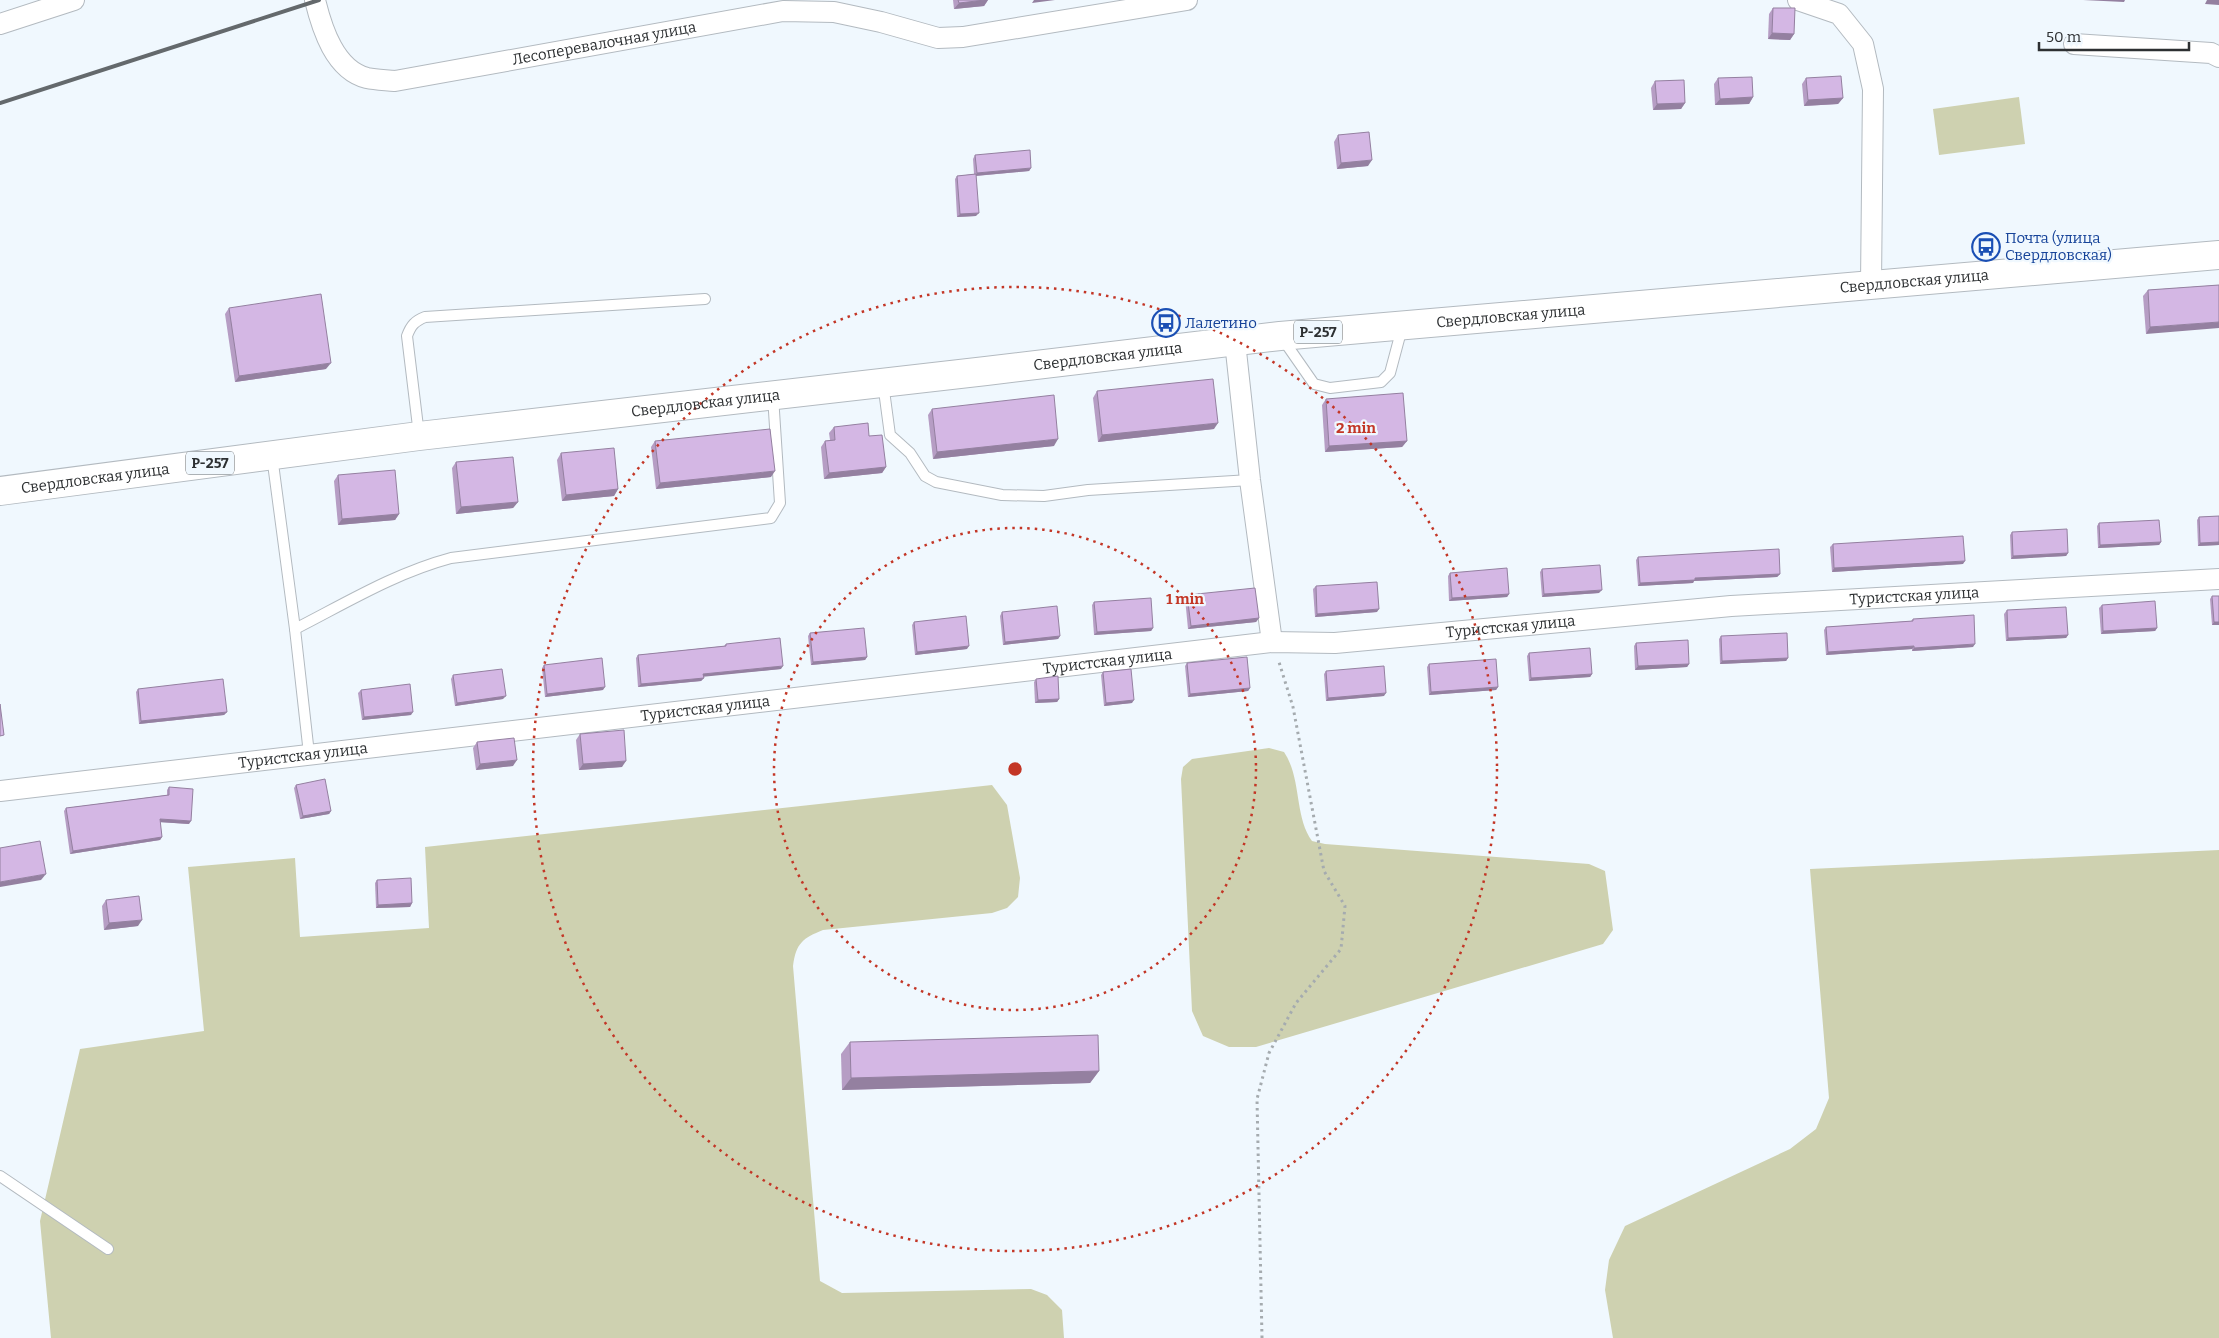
<svg xmlns="http://www.w3.org/2000/svg" width="2219" height="1338" font-family="Bitter,serif">
<style>
.green{fill:#ced1b0}
.lines{fill:none;stroke-linecap:round;stroke-linejoin:round}
.service-casing{stroke:#b3bac0;stroke-width:12}
.minor-casing{stroke:#b3bac0;stroke-width:22}
.trunk-casing{stroke:#b3bac0;stroke-width:30}
.path{stroke:#a5abaf;stroke-width:3;stroke-dasharray:2.5 4;stroke-linecap:butt}
.service{stroke:#fff;stroke-width:10}
.minor{stroke:#fff;stroke-width:20}
.trunk{stroke:#fff;stroke-width:28}
.rail{stroke:#64696c;stroke-width:4}
.wall{fill:#b69dc4}
.shaded-wall{fill:#9480a0}
.building{fill:#d4b7e4;stroke:#9480a0}
.ring{fill:none;stroke:#c33626;stroke-width:2.5;stroke-dasharray:2.5 5}
.labels{text-anchor:middle;dominant-baseline:central;stroke-width:4.5;stroke-linejoin:round;paint-order:stroke}
.shield{fill:#f0f8fe;stroke:#686c6f;stroke-width:1}
.shield-label{font-size:14px;font-weight:bold;fill:#2d3032}
.street-label{font-size:15px;fill:#2d3032;stroke:#f0f8fe}
.transit-label{font-size:15px;fill:#164399;stroke:#f0f8fe;text-anchor:start}
.centre{fill:#c33626;stroke:#f0f8fe;stroke-width:2.5}
.ring-label{font-size:15px;text-anchor:middle;font-weight:bold;fill:#c33626;stroke:#f0f8fe;stroke-width:4.5;stroke-linejoin:round;paint-order:stroke}
</style>
<rect width="100%" height="100%" fill="#f0f8fe"/>
<!-- green -->
<g class="green">
<path d="M2019,97l6,47 -86,11 -6,-46z"/>
<path d="M1269,748l15,4c18,27 10,64 28,89l13,3 264,20 16,7 8,59 -10,14 -347,103h-27l-26,-11 -11,-25 -11,-232 2,-12 9,-8z"/>
<path d="M992,785l15,20 13,73 -2,19 -11,11 -15,5 -169,17c-20,8 -27,13 -30,36l27,315 22,12 189,-4 16,6 15,15 2,28h-1013l-11,-117 40,-172 124,-18 -16,-164 107,-9 5,79 129,-9 -4,-81z"/>
<path d="M2219,850v488h-606l-8,-48 4,-30 16,-34 165,-77 26,-20 13,-31 -19,-229z"/>
</g>
<g class="lines">
<defs>
<g id="service">
<path d="M1282,338l32,46 16,4 51,-6 9,-9 12,-45"/>
<path d="M883,383l7,52 20,18 15,23 11,6 66,13 42,1 44,-6 162,-10"/>
<path d="M419,435l-12,-99c4,-11 8,-15 18,-19l280,-18"/>
<path d="M272,456l23,173 14,125"/>
<path d="M295,629c51,-26 100,-56 156,-71l320,-40 9,-15 -7,-107"/>
<path d="M0,1176l108,73"/>
</g>
<g id="minor">
<path id="s1" d="M315,0c7,29 20,70 52,78 9,2 19,2 28,3l388,-70 51,1 47,10 57,16 25,-1 224,-37"/>
<path d="M1798,0l41,14 24,30 10,45 -2,195"/>
<path d="M0,24l74,-24"/>
<path d="M2074,44l137,9 8,4"/>
<path d="M1235,342l15,138 22,162"/>
<path id="s2" d="M0,791l1272,-149 63,1 396,-37 488,-27"/>
</g>
<g id="trunk">
<path id="s3" d="M0,491l419,-55 567,-65 294,-35 939,-81"/>
</g>
</defs>
<!-- service casing -->
<use href="#service" class="service-casing"/>
<!-- minor casing -->
<use href="#minor" class="minor-casing"/>
<!-- trunk casing -->
<use href="#trunk" class="trunk-casing"/>
<!-- path -->
<path class="path" d="M1262,1338l-5,-239 12,-46 27,-50 45,-54 4,-43 -21,-35 -31,-164 -14,-45"/>
<!-- service -->
<use href="#service" class="service"/>
<!-- minor -->
<use href="#minor" class="minor"/>
<!-- trunk -->
<use href="#trunk" class="trunk"/>
<!-- rail -->
<path class="rail" d="M0,103l319,-103"/>
</g>
<!-- wall -->
<g class="wall">
<path d="M953,0h35l-4,6 -30,3z"/>
<path d="M1773,8l21,26 -4,6 -22,-1 1,-25z"/>
<path d="M1718,78l35,19 -4,7 -34,1 -1,-21z"/>
<path d="M1806,78l37,20 -5,6 -34,2 -2,-22z"/>
<path d="M1655,81l30,22 -4,6 -28,1 -2,-22z"/>
<path d="M1338,135l30,31 -31,3 -3,-27z"/>
<path d="M975,155l56,13 -2,3 -53,5v40l-19,1 -2,-38 2,-3 17,-2 -1,-15z"/>
<path d="M2219,285l-73,49 -3,-38 5,-6z"/>
<path d="M229,308l97,61 -91,13 -10,-68z"/>
<path d="M1097,391l117,38 -116,13 -5,-44z"/>
<path d="M1326,399l81,42 -5,6 -77,5 -3,-47z"/>
<path d="M932,409l122,37 -121,13 -5,-44z"/>
<path d="M834,427l35,9 17,31 -4,6 -58,6 -3,-32 4,-6 5,-1 -1,-7z"/>
<path d="M655,441l116,36 -115,12 -5,-42z"/>
<path d="M561,453l57,36 -4,7 -52,5 -5,-41z"/>
<path d="M456,462l62,40 -5,6 -57,6 -4,-46z"/>
<path d="M338,475l61,39 -4,6 -57,5 -4,-44z"/>
<path d="M2219,516v29l-21,1 -1,-26 2,-3z"/>
<path d="M2099,523l62,19 -2,3 -61,3 -1,-22z"/>
<path d="M2012,532l56,21 -2,3 -55,3 -1,-24z"/>
<path d="M1833,544l130,20 -131,8 -2,-25z"/>
<path d="M1638,557l142,17 -3,3 -83,4 -1,2 -55,3 -2,-26z"/>
<path d="M1542,569l57,24 -57,4 -2,-25z"/>
<path d="M1450,573l59,21 -2,3 -58,4 -1,-25z"/>
<path d="M1316,586l61,26 -62,5 -2,-28z"/>
<path d="M1187,595l72,23 -3,4 -68,7 -3,-31z"/>
<path d="M2212,596l7,29h-7l-2,-26z"/>
<path d="M1094,602l59,26 -2,3 -57,4 -2,-30z"/>
<path d="M2102,605l55,23 -2,3 -54,3 -2,-26z"/>
<path d="M2007,610l61,25 -2,3 -60,3 -2,-27z"/>
<path d="M1002,612l58,24 -2,3 -55,6 -3,-29z"/>
<path d="M1913,619l60,28 -61,4v-2l-86,6 -2,-25 2,-3 85,-6z"/>
<path d="M914,622l53,27 -52,6 -3,-30z"/>
<path d="M810,633l57,24 -2,3 -54,5 -3,-29z"/>
<path d="M1721,636l67,22 -2,3 -66,3 -1,-25z"/>
<path d="M1636,643l53,21 -2,3 -52,3 -1,-24z"/>
<path d="M726,644l55,25 -78,7 1,2 -3,3 -63,6 -2,-29 2,-3 86,-9z"/>
<path d="M1529,653l63,21 -2,3 -61,4 -2,-25z"/>
<path d="M1187,663l63,25 -2,3 -60,6 -3,-31z"/>
<path d="M1429,664l69,23 -2,3 -67,5 -2,-28z"/>
<path d="M544,665l59,25 -58,7 -3,-29z"/>
<path d="M1326,671l58,25 -58,5 -2,-27z"/>
<path d="M1103,672l29,31 -28,3 -3,-31z"/>
<path d="M453,675l50,24 -48,7 -4,-27z"/>
<path d="M1036,679l23,20 -2,3 -22,1 -1,-21z"/>
<path d="M138,689l89,23 -3,3 -85,9 -3,-32z"/>
<path d="M361,690l50,25 -49,5 -4,-27z"/>
<path d="M580,734l42,33 -43,3 -3,-30z"/>
<path d="M477,742l36,24 -37,4 -3,-22z"/>
<path d="M296,785l35,26 -2,3 -29,5 -6,-31z"/>
<path d="M169,787l20,37 -29,-2 2,15 -2,3 -90,14 -6,-43 2,-3 101,-13v-5z"/>
<path d="M377,880l35,23 -2,4 -34,1 -1,-25z"/>
<path d="M106,900l32,26 -34,4 -2,-24z"/>
<path d="M850,1042l249,29 -9,12 -248,7 -1,-36z"/>
</g>
<!-- shaded-wall -->
<g class="shaded-wall">
<path d="M985,0h3l-4,6 -30,3 5,-6z"/>
<path d="M1034,0h21l-23,3z"/>
<path d="M2083,0h42l-1,2z"/>
<path d="M2207,0h12v5l-14,-1z"/>
<path d="M1772,33l22,1 -4,6 -22,-1z"/>
<path d="M1753,97l-4,7 -34,1 5,-6z"/>
<path d="M1843,98l-5,6 -34,2 4,-6z"/>
<path d="M1685,103l-4,6 -28,1 4,-6z"/>
<path d="M1372,160l-4,6 -31,3 4,-6z"/>
<path d="M1031,168l-2,3 -55,5 3,-3z"/>
<path d="M979,213l-3,3 -19,1 3,-3z"/>
<path d="M2219,322v6l-73,6 4,-7z"/>
<path d="M331,363l-5,6 -91,13 4,-6z"/>
<path d="M1218,423l-4,6 -116,13 4,-7z"/>
<path d="M1058,439l-4,7 -121,13 4,-7z"/>
<path d="M1407,441l-5,6 -77,5 4,-6z"/>
<path d="M886,467l-4,6 -58,6 5,-6z"/>
<path d="M775,471l-4,6 -115,12 4,-6z"/>
<path d="M618,489l-4,7 -52,5 4,-6z"/>
<path d="M518,502l-5,6 -57,6 5,-7z"/>
<path d="M399,514l-4,6 -57,5 4,-6z"/>
<path d="M2161,542l-2,3 -61,3 2,-3z"/>
<path d="M2219,542v3l-21,1 2,-3z"/>
<path d="M2068,553l-2,3 -55,3 2,-3z"/>
<path d="M1965,561l-2,3 -131,8 2,-4z"/>
<path d="M1780,574l-3,3 -83,4 -1,2 -55,3 2,-3 55,-5z"/>
<path d="M1602,590l-3,3 -57,4 2,-3z"/>
<path d="M1509,594l-2,3 -58,4 3,-3z"/>
<path d="M1379,609l-2,3 -62,5 2,-3z"/>
<path d="M1259,618l-3,4 -68,7 3,-3z"/>
<path d="M2214,622h5v3h-7z"/>
<path d="M1153,628l-2,3 -57,4 3,-3z"/>
<path d="M2157,628l-2,3 -54,3 2,-3z"/>
<path d="M2068,635l-2,3 -60,3 2,-3z"/>
<path d="M1060,636l-2,3 -55,6 2,-3z"/>
<path d="M1975,644l-2,3 -61,4 2,-3z"/>
<path d="M969,646l-2,3 -52,6 2,-3z"/>
<path d="M1914,646l-2,3 -86,6 2,-3z"/>
<path d="M867,657l-2,3 -54,5 2,-3z"/>
<path d="M1788,658l-2,3 -66,3 2,-3z"/>
<path d="M1689,664l-2,3 -52,3 3,-4z"/>
<path d="M783,666l-2,3 -80,8 2,-3z"/>
<path d="M1592,674l-2,3 -61,4 2,-3z"/>
<path d="M704,678l-3,3 -63,6 3,-3z"/>
<path d="M605,687l-2,3 -58,7 2,-3z"/>
<path d="M1498,687l-2,3 -67,5 2,-3z"/>
<path d="M1250,688l-2,3 -60,6 2,-3z"/>
<path d="M1386,693l-2,3 -58,5 2,-3z"/>
<path d="M506,696l-3,3 -48,7 2,-3z"/>
<path d="M1059,699l-2,3 -22,1 3,-3z"/>
<path d="M1134,700l-2,3 -28,3 2,-3z"/>
<path d="M227,712l-3,3 -85,9 2,-3z"/>
<path d="M413,712l-2,3 -49,5 2,-3z"/>
<path d="M517,760l-4,6 -37,4 4,-6z"/>
<path d="M626,761l-4,6 -43,3 4,-6z"/>
<path d="M331,811l-2,3 -29,5 3,-3z"/>
<path d="M160,819l31,2 -2,3 -31,-2z"/>
<path d="M162,837l-2,3 -90,14 3,-3z"/>
<path d="M46,874l-5,6 -41,7v-5z"/>
<path d="M412,903l-2,4 -34,1 2,-3z"/>
<path d="M142,920l-4,6 -34,4 5,-7z"/>
<path d="M1099,1071l-9,12 -248,7 9,-12z"/>
</g>
<!-- building -->
<g class="building">
<path d="M958,0h27l-26,3z"/>
<path d="M1773,8h22l-1,26 -22,-1z"/>
<path d="M1841,76l2,22 -35,2 -2,-22z"/>
<path d="M1752,77l1,20 -33,2 -2,-21z"/>
<path d="M1684,80l1,23 -28,1 -2,-23z"/>
<path d="M1369,132l3,28 -31,3 -3,-28z"/>
<path d="M1030,150l1,18 -54,5 -2,-18z"/>
<path d="M976,174l3,39 -19,1 -3,-38z"/>
<path d="M2219,285v37l-69,5 -2,-37z"/>
<path d="M321,294l10,69 -92,13 -10,-68z"/>
<path d="M1213,379l5,44 -116,12 -5,-44z"/>
<path d="M1403,393l4,48 -78,5 -3,-47z"/>
<path d="M1054,395l4,44 -121,13 -5,-43z"/>
<path d="M868,423l1,13 13,-1 4,32 -57,6 -4,-32 10,-1 -1,-13z"/>
<path d="M770,429l5,42 -115,12 -5,-42z"/>
<path d="M614,448l4,41 -52,6 -5,-42z"/>
<path d="M513,457l5,45 -57,5 -5,-45z"/>
<path d="M395,470l4,44 -57,5 -4,-44z"/>
<path d="M2219,516v26l-19,1 -1,-26z"/>
<path d="M2159,520l2,22 -61,3 -1,-22z"/>
<path d="M2067,529l1,24 -55,3 -1,-24z"/>
<path d="M1963,536l2,25 -131,7 -1,-24z"/>
<path d="M1779,549l1,25 -85,4v2l-55,3 -2,-26z"/>
<path d="M1600,565l2,25 -58,4 -2,-25z"/>
<path d="M1507,568l2,26 -57,4 -2,-25z"/>
<path d="M1377,582l2,27 -62,5 -1,-28z"/>
<path d="M1255,588l4,30 -68,8 -4,-31z"/>
<path d="M2212,596h7v26h-5z"/>
<path d="M1151,598l2,30 -56,4 -3,-30z"/>
<path d="M2155,601l2,27 -54,3 -1,-26z"/>
<path d="M1057,606l3,30 -55,6 -3,-30z"/>
<path d="M2066,607l2,28 -60,3 -1,-28z"/>
<path d="M1974,615l1,29 -61,4v-2l-86,6 -2,-25 87,-6v-2z"/>
<path d="M966,616l3,30 -52,6 -3,-30z"/>
<path d="M864,628l3,29 -54,5 -3,-29z"/>
<path d="M1787,633l1,25 -66,3 -1,-25z"/>
<path d="M780,638l3,28 -80,8 1,4 -63,6 -3,-29 88,-9v-2z"/>
<path d="M1688,640l1,24 -51,2 -2,-23z"/>
<path d="M1590,648l2,26 -61,4 -2,-25z"/>
<path d="M1247,657l3,31 -60,6 -3,-31z"/>
<path d="M602,658l3,29 -58,7 -3,-29z"/>
<path d="M1496,659l2,28 -67,5 -2,-28z"/>
<path d="M1384,666l2,27 -58,5 -2,-27z"/>
<path d="M502,669l4,27 -49,7 -4,-28z"/>
<path d="M1131,669l3,31 -28,3 -3,-31z"/>
<path d="M1058,676l1,23 -21,1 -2,-21z"/>
<path d="M223,679l4,33 -86,9 -3,-32z"/>
<path d="M410,684l3,28 -49,5 -3,-27z"/>
<path d="M0,704l4,31 -4,1z"/>
<path d="M624,730l2,31 -43,3 -3,-30z"/>
<path d="M514,738l3,22 -37,4 -3,-22z"/>
<path d="M325,779l6,32 -28,5 -7,-31z"/>
<path d="M169,787l24,2 -2,32 -31,-2 2,18 -89,14 -7,-43 103,-13z"/>
<path d="M40,841l6,33 -46,8v-34z"/>
<path d="M411,878l1,25 -34,2 -1,-25z"/>
<path d="M139,896l3,24 -33,3 -3,-23z"/>
<path d="M1098,1035l1,36 -248,7 -1,-36z"/>
</g>
<!-- distance rings -->
<g class="ring">
<circle cx="1015" cy="769" r="241"/>
<circle cx="1015" cy="769" r="482"/>
</g>
<!-- icons -->
<defs>
<symbol id="bus-ring" viewBox="-11 -11 22 22"><circle r="9.5" fill="#f0f8fe" stroke="#1a4fb4" stroke-width="1.5"/><path d="M-5-6H5V4H4V6H2V4H-2V6H-4V4H-5ZM-3.5-4V0h7V-4ZM-3.5 1.2v1.5H-2V1.2ZM2 1.2v1.5H3.5V1.2Z" fill="#1a4fb4"/></symbol>
</defs>
<g fill-rule="evenodd">
<use href="#bus-ring" x="1970" y="231" width="32" height="32"/>
<use href="#bus-ring" x="1150" y="307" width="32" height="32"/>
</g>
<g class="labels">
<!-- shield labels -->
<g class="shield">
<rect x="1294" y="320.5" width="48" height="23" rx="4"/>
<rect x="186" y="451.5" width="48" height="23" rx="4"/>
</g>
<g class="shield-label">
<text x="1318" y="332">Р-257</text>
<text x="210" y="463">Р-257</text>
</g>
<!-- street labels -->
<g class="street-label">
<text stroke="none"><textPath href="#s1" startOffset="339">Лесоперевалочная улица</textPath></text>
<text stroke="none"><textPath href="#s3" startOffset="1926">Свердловская улица</textPath></text>
<text stroke="none"><textPath href="#s3" startOffset="1521">Свердловская улица</textPath></text>
<text stroke="none"><textPath href="#s3" startOffset="1116">Свердловская улица</textPath></text>
<text stroke="none"><textPath href="#s3" startOffset="711">Свердловская улица</textPath></text>
<text stroke="none"><textPath href="#s3" startOffset="96">Свердловская улица</textPath></text>
<text stroke="none"><textPath href="#s2" startOffset="1925">Туристская улица</textPath></text>
<text stroke="none"><textPath href="#s2" startOffset="1520">Туристская улица</textPath></text>
<text stroke="none"><textPath href="#s2" startOffset="1115">Туристская улица</textPath></text>
<text stroke="none"><textPath href="#s2" startOffset="710">Туристская улица</textPath></text>
<text stroke="none"><textPath href="#s2" startOffset="305">Туристская улица</textPath></text>
</g>
<!-- transit labels -->
<g class="transit-label">
<text x="2005" y="238">Почта (улица<tspan x="2005" dy="17">Свердловская)</tspan></text>
<text x="1185" y="323">Лалетино</text>
</g>
</g>
<circle cx="1015" cy="769" r="8" class="centre"/>
<g class="ring-label">
<text x="1356" y="433">2 min</text>
<text x="1185" y="604">1 min</text>
</g>
<!-- scale -->
<path d="M2039 42v8h150v-8" fill="none" stroke="#2d3032" stroke-width="2.5"/>
<text x="2046" y="42" font-size="15" fill="#2d3032" stroke="#f0f8fe" stroke-width="4" paint-order="stroke">50 m</text>
</svg>
